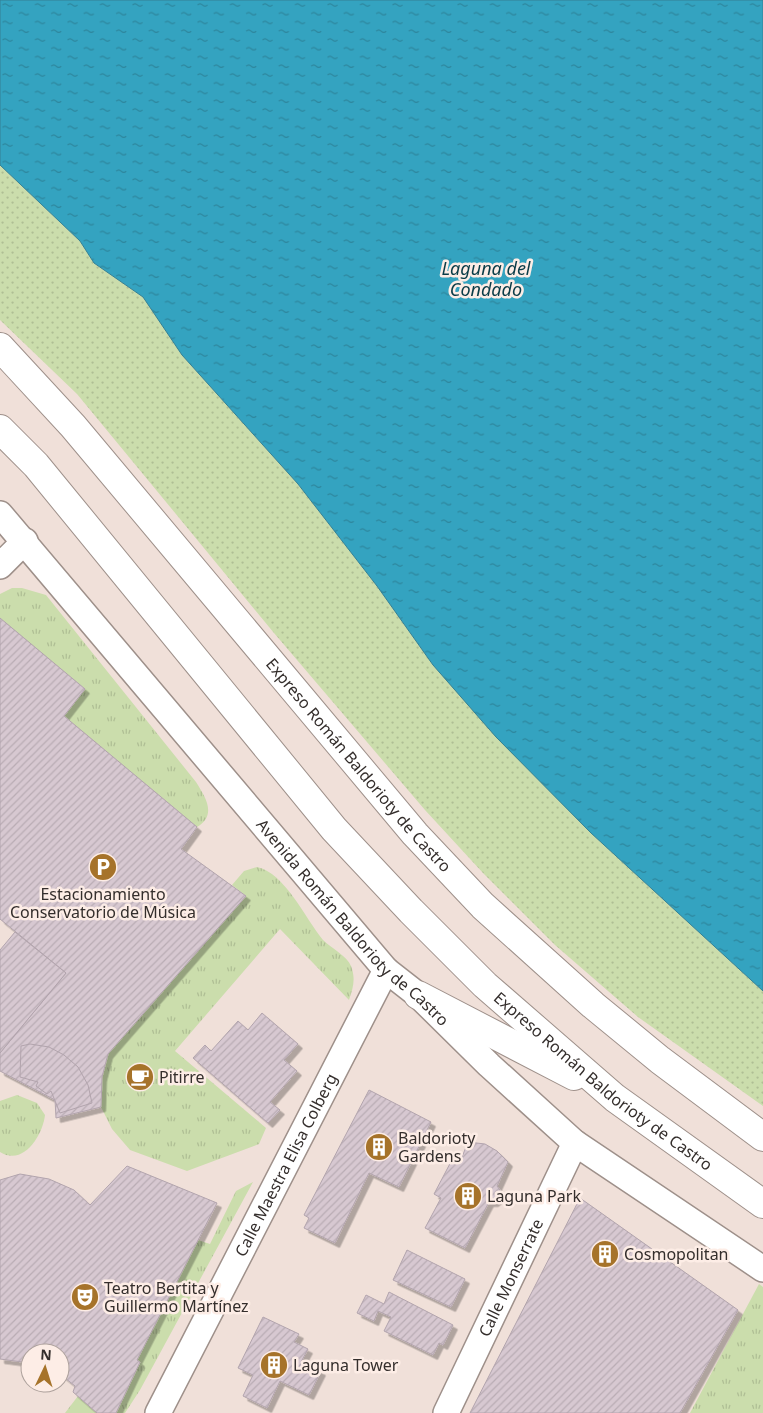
<svg xmlns="http://www.w3.org/2000/svg" width="763" height="1413" font-family="'Noto Sans',sans-serif">
<style>
.grass{fill:url(#grass-tufts)}
.park{fill:url(#park-dots)}
.water{fill:url(#water-ripples);stroke:#348094}
.building{fill:url(#building-hatch);stroke:#b2a4ad;filter:url(#shadow)}
.lines{fill:none;stroke-linecap:round;stroke-linejoin:round}
.minor-casing{stroke:#9e908a;stroke-width:28}
.motorway-casing{stroke:#9e908a;stroke-width:30}
.minor{stroke:#fff;stroke-width:25}
.motorway{stroke:#fff;stroke-width:28}
.labels{text-anchor:middle;dominant-baseline:central;stroke-width:5;stroke-linejoin:round;paint-order:stroke}
.street-label{font-size:16px;fill:#342e2c;stroke:#fdede6}
.poi-label{font-size:16px;fill:#342e2c;stroke:#fdede6;text-anchor:start}
.water-label{font-size:18px;font-style:italic;fill:#0a3c48;stroke:#fdede6}
</style>
<defs>
<pattern id="grass-tufts" width="24" height="20" patternUnits="userSpaceOnUse" patternTransform="scale(1.25)"><rect width="24" height="20" fill="#cbddac"/><path d="M3 7l-1-3M5 7V3M7 7l1-3M15 17l-1-3M17 17v-4M19 17l1-3" fill="none" stroke="#afbe94"/></pattern>
<pattern id="park-dots" width="8" height="8" patternUnits="userSpaceOnUse" patternTransform="scale(1.25)"><rect width="8" height="8" fill="#cbddac"/><path d="M2 2h.1M6 6h.1" fill="none" stroke="#afbe94" stroke-width="1.8" stroke-linecap="round"/></pattern>
<pattern id="water-ripples" width="26" height="14" patternUnits="userSpaceOnUse" patternTransform="scale(1.25)"><rect width="26" height="14" fill="#34a3c0"/><path d="M2 4q2-2 4 0t4 0M15 11q2-2 4 0t4 0" fill="none" stroke="#2d859c"/></pattern>
<pattern id="building-hatch" width="6" height="6" patternUnits="userSpaceOnUse" patternTransform="scale(1.25)"><rect width="6" height="6" fill="#d7c8d1"/><path d="M-1 1l2-2M0 6l6-6M5 7l2-2" fill="none" stroke="#b9acb4"/></pattern>
<filter id="shadow"><feDropShadow dx="4.5" dy="4.5" stdDeviation="0" flood-color="#0004"/></filter>
</defs>
<rect width="100%" height="100%" fill="#f0e0d9"/>
<!-- grass -->
<g class="grass">
<path d="M12,588h10l24,7 150,187c10,16 21,33 1,45l-133,-111 21,-27 -85,-70v-25z"/>
<path d="M257,867c28,6 48,51 66,73 8,8 24,16 28,26 5,13 2,22 -2,34l-69,-71 -105,122 91,77 -7,16 -72,27 -57,-21 -18,-21 -11,-22 1,-30 6,-23 17,-43 121,-115 -14,-11 12,-14z"/>
<path d="M17,1095l20,8 8,12c-2,19 -21,52 -45,37v-51z"/>
<path d="M253,1182l-113,208 -15,23h-9l24,-50 -3,-3 61,-120 12,4 26,-53z"/>
<path d="M759,1284l4,3v126h-73z"/>
<path d="M78,1396l19,17h-32z"/>
</g>
<!-- park -->
<path class="park" d="M0,165l80,76 14,22 49,34 39,58 116,129 79,102 56,79 158,168 172,158v115l-125,-89 -83,-72 -72,-72 -58,-63 -151,-177 -197,-239 -77,-74z"/>
<!-- water -->
<path class="water" d="M0,0h763v991l-172,-158 -95,-96 -63,-72 -56,-79 -79,-102 -116,-129 -39,-58 -49,-34 -14,-22 -80,-76z"/>
<!-- building -->
<g class="building">
<path d="M0,618l85,71 -21,27 133,111 -16,22 65,47 -138,158 -6,23 -1,30 -45,11 -1,-18 -55,-29v-18l66,-80 -66,-54z"/>
<path d="M15,932l51,41 -66,80v-103z"/>
<path d="M262,1013l36,31 -14,16 13,11 -27,31 10,8 -12,13 -75,-65 12,-13 6,6 27,-30 10,9z"/>
<path d="M30,1044l19,3 15,8 14,12 10,18 4,18 -32,10 -9,-22 -4,3 -11,-8 2,-4 -18,-5 1,-31z"/>
<path d="M369,1090l62,32 -32,65 -30,-14 -34,70 -31,-15 5,-10 -5,-3z"/>
<path d="M468,1142l17,2 12,7 11,11 -11,24 3,4 -1,8 -5,4h-5l-24,46 -40,-20 16,-30 -7,-4 21,-40 7,3z"/>
<path d="M127,1166l90,37 -80,157 3,2 -24,51h-19l-24,-21 2,-6 -15,-12v-21h-30v10l-30,-4v-179l20,-6 29,5 25,11 16,15z"/>
<path d="M580,1198l158,112 -58,103h-210z"/>
<path d="M407,1250l58,29 -14,28 -58,-27z"/>
<path d="M389,1292l64,33 -10,20 -4,-2 -6,12 -49,-24 7,-14 -13,-6 -4,10 -17,-8 9,-18 18,9z"/>
<path d="M263,1317l36,17 -5,8 14,7 -7,13 20,9 -12,24 -29,-14 -13,27 -24,-12 10,-21 -15,-7z"/>
</g>
<g class="lines">
<defs>
<g id="minor">
<path id="s1" d="M0,514l386,456 32,25 71,70 86,78 188,126"/>
<path d="M0,566l25,-25"/>
<path id="s2" d="M158,1413l228,-443"/>
<path id="s3" d="M446,1413l129,-270"/>
</g>
<g id="motorway">
<path id="s4" d="M0,347l73,79 342,408 68,72 110,99 67,55 103,77"/>
<path id="s5" d="M0,429l36,36 298,364 77,82 74,74 130,113 148,106"/>
<path d="M418,995l156,81"/>
</g>
</defs>
<!-- minor casing -->
<use href="#minor" class="minor-casing"/>
<!-- motorway casing -->
<use href="#motorway" class="motorway-casing"/>
<!-- minor -->
<use href="#minor" class="minor"/>
<!-- motorway -->
<use href="#motorway" class="motorway"/>
</g>
<!-- icons -->
<defs>
<symbol id="parking-disc" viewBox="-11 -11 22 22"><circle r="9.5" fill="#a6732a" stroke="#fdede6"/><path d="M-3.5-5.5H1a3.5 3.5 0 0 1 0 7H-1V5.5H-3.5ZM-1-3.4V-.6H.8a1.4 1.4 0 0 0 0-2.8Z" fill="#fff"/></symbol>
<symbol id="cafe-disc" viewBox="-11 -11 22 22"><circle r="9.5" fill="#a6732a" stroke="#fdede6"/><path d="M-5.5-4.5H6V0H3Q3 3.5 0 3.5H-2.5Q-5.5 3.5-5.5 0ZM3-3.2v2h1.7v-2ZM-6 4.5H4V6H-6Z" fill="#fff"/></symbol>
<symbol id="building-disc" viewBox="-11 -11 22 22"><circle r="9.5" fill="#a6732a" stroke="#fdede6"/><path d="M-4-6H4V6H1V3H-1V6H-4ZM-2.5-4.3h1.7v1.8h-1.7ZM.8-4.3h1.7v1.8H.8ZM-2.5-1h1.7V.8h-1.7ZM.8-1h1.7V.8H.8Z" fill="#fff"/></symbol>
<symbol id="theatre-disc" viewBox="-11 -11 22 22"><circle r="9.5" fill="#a6732a" stroke="#fdede6"/><path d="M-5-5.5Q0-4 5-5.5V0Q5 5 0 6Q-5 5-5 0ZM-3.3-2.5H-1v1.5H-3.3ZM1-2.5H3.3v1.5H1ZM-2.8 1Q0 5.5 2.8 1Z" fill="#fff"/></symbol>
</defs>
<g fill-rule="evenodd">
<use href="#parking-disc" x="87" y="851" width="32" height="32"/>
<use href="#cafe-disc" x="124" y="1061" width="32" height="32"/>
<use href="#building-disc" x="363" y="1131" width="32" height="32"/>
<use href="#building-disc" x="452" y="1180" width="32" height="32"/>
<use href="#building-disc" x="589" y="1238" width="32" height="32"/>
<use href="#theatre-disc" x="69" y="1281" width="32" height="32"/>
<use href="#building-disc" x="258" y="1349" width="32" height="32"/>
</g>
<g class="labels">
<!-- street labels -->
<g class="street-label">
<text stroke="none"><textPath href="#s4" startOffset="551">Expreso Román Baldorioty de Castro</textPath></text>
<text stroke="none"><textPath href="#s1" startOffset="540">Avenida Román Baldorioty de Castro</textPath></text>
<text stroke="none"><textPath href="#s5" startOffset="891">Expreso Román Baldorioty de Castro</textPath></text>
<text stroke="none"><textPath href="#s2" startOffset="279">Calle Maestra Elisa Colberg</textPath></text>
<text stroke="none"><textPath href="#s3" startOffset="150">Calle Monserrate</textPath></text>
</g>
<!-- poi labels -->
<g class="poi-label">
<text x="103" y="894" text-anchor="middle">Estacionamiento<tspan x="103" dy="18">Conservatorio de Música</tspan></text>
<text x="159" y="1077">Pitirre</text>
<text x="398" y="1138">Baldorioty<tspan x="398" dy="18">Gardens</tspan></text>
<text x="487" y="1196">Laguna Park</text>
<text x="624" y="1254">Cosmopolitan</text>
<text x="104" y="1288">Teatro Bertita y<tspan x="104" dy="18">Guillermo Martínez</tspan></text>
<text x="293" y="1365">Laguna Tower</text>
</g>
<!-- water labels -->
<g class="water-label">
<text x="486" y="268">Laguna del<tspan x="486" dy="21">Condado</tspan></text>
</g>
</g>
<!-- north arrow -->
<g transform="translate(45 1368) rotate(4)"><circle r="24" fill="#fdede6" stroke="#ada19c"/>
<path d="M0-4L9 19L0 12L-9 19Z" fill="#a6732a"/>
<text y="-8" font-size="14" font-weight="bold" text-anchor="middle" fill="#342e2c">N</text>
</g>
</svg>
